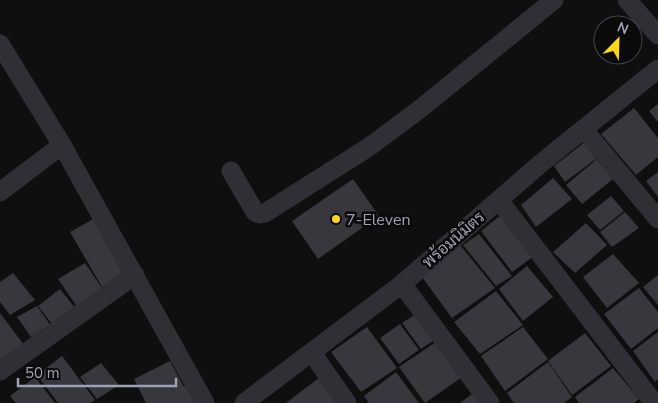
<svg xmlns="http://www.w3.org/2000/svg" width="658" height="403" font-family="'Nunito Sans',Sarabun,sans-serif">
  <rect width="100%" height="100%" fill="#0f0f10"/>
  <!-- building -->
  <path fill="#38373d" d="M658,104V122L649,111Z
    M634,108L658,138V157L636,175L601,134Z
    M585,142L597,158L565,182L554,166Z
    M597,159L613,179L582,204L566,185Z
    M658,172V197L646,181Z
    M553,178L572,199L536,227L521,205Z
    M353,179L379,216L318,259L292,221Z
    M611,196L624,211L600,230L587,215Z
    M625,212L639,228L612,247L600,232Z
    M501,215L534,256L512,272L481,231Z
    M97,217L129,274L102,287L70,232Z
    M586,223L607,245L575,273L553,252Z
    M479,234L512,276L496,286L463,245Z
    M460,245L495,288L452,318L422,277Z
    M613,254L639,283L607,308L583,277Z
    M85,263L104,291L78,308L58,279Z
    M527,266L553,297L523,321L499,289Z
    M13,273L35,300L10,315L0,302V282Z
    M658,275V305L643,287Z
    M639,288L658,312V328L631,349L604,314Z
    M60,289L75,308L52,324L38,306Z
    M496,291L523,325L480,354L454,322Z
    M37,306L51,326L31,337L17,317Z
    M419,312L439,337L421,349L402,323Z
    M0,313L24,345L0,359Z
    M400,324L419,350L399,364L380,338Z
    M367,327L397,368L361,392L331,352Z
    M523,327L548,359L505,391L481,356Z
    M658,332V379L655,382L633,351Z
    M585,333L611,366L572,395L548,361Z
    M436,342L462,377L425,403L399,367Z
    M62,356L95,400L90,403H58L37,375Z
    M170,361L184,387L187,385L196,403H146L134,379Z
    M548,362L572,397L564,403H514L507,393Z
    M101,363L119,385L97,399L80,377Z
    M613,368L639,399L634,403H579L575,397Z
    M396,372L419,403H369L364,396Z
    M35,377L55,403H16L10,396Z
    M320,377L337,403H286Z
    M476,391L486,403H460Z"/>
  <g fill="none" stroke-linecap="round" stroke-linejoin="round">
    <!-- street -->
    <path stroke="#2f2f36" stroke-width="19" d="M627,0L658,35
      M0,44L62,145L205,403
      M584,130L658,219
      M231,171L255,212L260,214L265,213L369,147L420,109L554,0
      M0,192L62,145
      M499,200L654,403
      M402,284L490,403
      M312,353L347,403
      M0,371L135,275
      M244,403L402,284L540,164L658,69"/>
  </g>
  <!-- markers -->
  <circle fill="#ffd518" stroke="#0a0a0b" stroke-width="2" cx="336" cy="219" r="5"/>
  <g text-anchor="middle" stroke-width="5" stroke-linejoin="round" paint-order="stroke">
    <!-- poi labels -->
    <g font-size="16" fill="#9ea1b3" stroke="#0a0a0b" text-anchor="start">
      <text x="346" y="225">7-Eleven</text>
    </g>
    <!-- street labels -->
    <g font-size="16" fill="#9ea1b3" stroke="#0a0a0b">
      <text transform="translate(453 239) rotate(-41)" y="6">พร้อมนิมิตร</text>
    </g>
  </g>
  <!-- north arrow -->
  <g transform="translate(618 40) rotate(23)"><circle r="24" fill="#0a0a0b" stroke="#45464e"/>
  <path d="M0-4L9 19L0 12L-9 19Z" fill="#ffd518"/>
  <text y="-8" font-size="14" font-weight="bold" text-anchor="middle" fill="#9ea1b3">N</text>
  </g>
  <!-- scale -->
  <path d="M18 378v8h158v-8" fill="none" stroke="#9ea1b3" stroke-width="2.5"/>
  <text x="25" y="378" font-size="15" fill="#9ea1b3" stroke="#0a0a0b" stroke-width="4" paint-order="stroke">50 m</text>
</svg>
